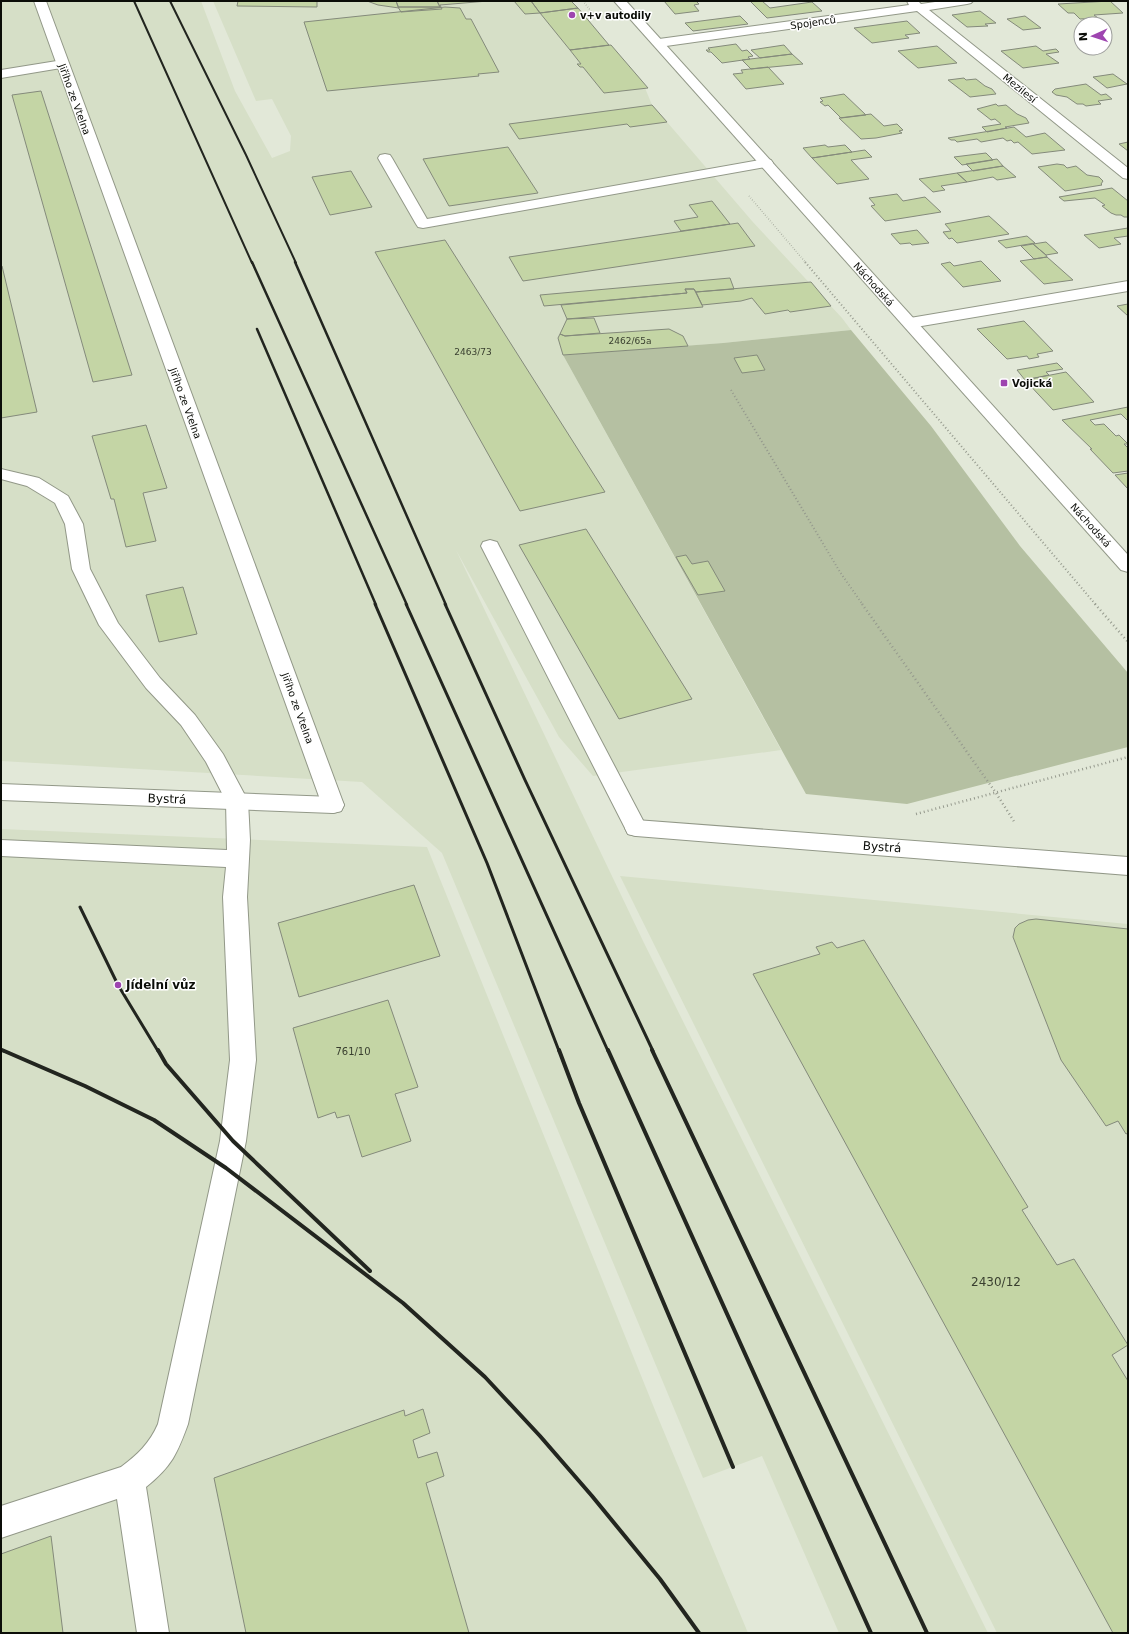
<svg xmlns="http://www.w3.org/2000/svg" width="1129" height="1634" font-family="'DejaVu Sans',sans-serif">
  <rect width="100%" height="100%" fill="#e2e8d8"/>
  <!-- built -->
  <path fill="#d6dfc7" d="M1,1H201L235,91L272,158L290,151L291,136L272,99L256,101L213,1H531L604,93L645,88L652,105L667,122L752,221L842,318L851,330L723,343L563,355L781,750L593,776L559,737L456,550L644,943L988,1633H839L762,1456L703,1478L442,853L362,782L1,761Z
    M1,829L427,847L659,1420L748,1633H1Z
    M620,876L1128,924V1633H997Z"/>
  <!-- green -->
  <path fill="#b5c0a2" d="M851,330L931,426L1020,546L1128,673V747L907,804L806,794L563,355L723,343Z"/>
  <!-- building -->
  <path fill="#c4d5a5" stroke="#848a7b" d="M238,1H317V7L237,6Z
    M367,1H396L399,8L378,5Z
    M396,1H437L440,7H398Z
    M437,1H488L440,5L442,9L401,12L398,7H440Z
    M514,1H531L540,13L525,14Z
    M531,1H571L578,8L540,13Z
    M664,1H696L699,4L694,5L699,11L675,14Z
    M750,1H762L770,8L812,2L822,11L767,18Z
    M1110,1L1123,13L1094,15L1098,18L1080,19L1074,13H1068L1058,4Z
    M445,7L460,8L466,19H471L499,72L478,74L479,76L327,91L304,22Z
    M578,8L609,45L570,50L540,13Z
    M980,11L996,23L985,24L988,26L967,27L952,15Z
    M740,16L748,24L693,31L685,23Z
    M1025,16L1041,28L1023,30L1007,19Z
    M907,21L920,33L905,35L909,38L872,43L854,28Z
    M736,44L742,51L747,50L753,56L748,57L750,59L722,63L711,52H708L706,50H710L708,48Z
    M611,45L648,88L604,93L583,67H580L577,64H581L570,50Z
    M784,45L792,54L760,58L751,50Z
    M937,46L957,63L918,68L898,51Z
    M1036,46L1043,51L1056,49L1059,52L1046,54L1059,63L1023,68L1001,51Z
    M792,54L803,64L751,69L742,60Z
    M768,67L784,84L746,89L733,74L743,73L741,70Z
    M1113,74L1127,84L1107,88L1093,77Z
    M964,78L966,80L976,79L985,86L992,89L996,94L970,97L948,80Z
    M1086,84L1101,95L1106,94L1112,99L1098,101L1101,104L1086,106L1083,104H1077L1067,97L1056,95L1052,92L1055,89Z
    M41,91L132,375L93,382L12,95Z
    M844,94L866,115L841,118L828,105L825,106L820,102L823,101L820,98Z
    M996,104L998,106L1006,105L1017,114L1026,118L1029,123L1005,127L1007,128L987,132L982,127L1001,124L995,119L991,120L977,109Z
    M652,105L667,122L630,127L627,124L519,139L509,124Z
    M871,114L884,126L897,124L903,130L899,131L902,133L876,138L861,139L839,118Z
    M1014,127L1026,137L1045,133L1065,150L1032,154L1018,142L1014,143L1011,140L1007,141L1003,138L981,142L977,139L957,142L955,140H951L948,138Z
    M1128,142V151L1119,144Z
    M825,145L828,147L845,145L852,152L812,158L803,148Z
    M508,147L538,193L449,206L423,159Z
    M865,150L872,157L851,160L869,179L837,184L812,158Z
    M986,153L993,160L962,165L954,157Z
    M997,159L1003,166L973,171L966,164Z
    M1057,164L1064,165L1067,168L1076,166L1087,175L1099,177L1103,181L1101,184L1102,185L1065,191L1038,167Z
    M1003,166L1016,177L997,180L993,177L967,182L957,173Z
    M351,171L372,207L330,215L312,177Z
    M957,173L967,182L941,186L945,190L933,192L919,179Z
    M1112,188L1128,201V217H1124L1121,215H1116L1111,213L1102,206L1105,205L1095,198L1064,201L1059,197Z
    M897,194L903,201L925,197L941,212L885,221L871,206L875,205L869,198Z
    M712,201L730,224L681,231L674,221L698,217L689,205Z
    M989,216L1009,234L957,243L952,238L949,239L943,232L951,231L945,224Z
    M738,223L755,246L523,281L509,257Z
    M1128,228V236L1114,238L1121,244L1099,248L1084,235Z
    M917,230L929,243L912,245L910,243L900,244L891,234Z
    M1027,236L1035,243L1006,248L998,241Z
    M445,240L605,492L520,511L375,252Z
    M1046,242L1058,253L1046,255L1033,244Z
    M1033,244L1046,255L1047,257L1034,259L1021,246Z
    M1047,257L1073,280L1044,284L1020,261Z
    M981,261L1001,281L963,287L941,264L950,262L954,266Z
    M1,266H2L37,412L1,418Z
    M730,278L734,289L696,292L694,289H685L687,293L544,306L540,295Z
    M811,282L831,306L790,312L788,310L765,314L752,298L741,301L702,305L696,292Z
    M685,289H694L703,307L567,319L561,305L687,293Z
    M1128,304V316L1117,306Z
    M594,318L600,333L565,336L560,334L567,319Z
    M1024,321L1053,351L1037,354L1039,357L1029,359L1027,356L1007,359L977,329Z
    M669,329L683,336L688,346L563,355L558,338L560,334L565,336Z
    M757,355L765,370L742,373L734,358Z
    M1057,363L1063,369L1046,372L1049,375L1025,380L1017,370Z
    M1066,372L1094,402L1053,410L1025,380Z
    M1128,407V421L1121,414L1090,420L1095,425L1104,424L1116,436L1119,435L1128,444H1124L1128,448V471L1113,473L1090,449H1092L1062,420Z
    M146,425L167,488L143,493L156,541L126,547L114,499H111L92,436Z
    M1128,473V489L1115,475Z
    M586,529L692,699L619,719L519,545Z
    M686,555L692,564L708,561L725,591L698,595L676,557Z
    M183,587L197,634L159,642L146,595Z
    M414,885L440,956L299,997L278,923Z
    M1036,919L1128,929V1133L1126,1134L1118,1121L1106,1126L1061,1060L1013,937L1015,928L1019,924L1028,920Z
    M864,940L1028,1207L1022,1210L1057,1265L1074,1259L1128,1345L1112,1355L1128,1381V1633H1113L753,974L820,954L816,947L832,942L837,948Z
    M388,1000L418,1087L395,1094L411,1141L362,1157L349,1115L337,1118L335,1112L318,1118L293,1028Z
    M423,1409L430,1433L413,1440L418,1458L437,1452L444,1476L426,1483L469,1633H246L214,1478L404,1410L405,1416Z
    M51,1536L63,1633H1V1554Z"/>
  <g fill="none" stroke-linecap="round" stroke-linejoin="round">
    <defs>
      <path id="service" d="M63,60L67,61L69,64L67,67L1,78V70Z
        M385,154L390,155L392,158L427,219L766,159L771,160L773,163L771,166L766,167L423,228L418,227L416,224L378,158L380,155Z
        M1,469L39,478L68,496L83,524L90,569L118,623L160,678L195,715L223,754L248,801L250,840L247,897L256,1060L246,1141L188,1424C177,1454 172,1466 146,1487L169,1633H137L117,1499L1,1538V1506L121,1467C137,1455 150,1443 158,1424L220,1141L230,1060L223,897L226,867L1,856V840L227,850L226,801L206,762L181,725L146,688L99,625L72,569L65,524L55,503L27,486L1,479Z
        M490,540L497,542L499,546L647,828L644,834L636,836L628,834L625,828L481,546L483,542Z"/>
      <path id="minor" d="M34,1H46L344,805L341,811L333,813L325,811L322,805Z
        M907,1H918L921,4L942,1H973L971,3L967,4L929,10L1128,168V179L1123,178L917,11L659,47L655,46L653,43L655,40L659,39L909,5Z
        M1128,281V291L910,328L905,326L902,323L905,320L910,318Z"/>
      <path id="tertiary" d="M1,784L333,797L341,799L344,805L341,811L333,813L1,800Z
        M636,820L1128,857V875L636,836L628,834L625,828L628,822Z"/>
      <path id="secondary" d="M614,1H626L1128,555V572L1121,570Z"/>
    </defs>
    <!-- service casing -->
    <use href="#service" stroke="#929888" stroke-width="2"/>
    <!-- minor casing -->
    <use href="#minor" stroke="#929888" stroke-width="2"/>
    <!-- tertiary casing -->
    <use href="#tertiary" stroke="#929888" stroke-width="2"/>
    <!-- secondary casing -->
    <use href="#secondary" stroke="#929888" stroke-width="2"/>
    <!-- path-far2 -->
    <path stroke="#95998d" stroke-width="1.5" stroke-dasharray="0.5 2" stroke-linecap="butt" d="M583,1L591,11
      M749,196L806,263"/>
    <!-- path-far1 -->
    <path stroke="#95998d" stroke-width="2" stroke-dasharray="1 2.5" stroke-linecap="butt" d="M805,262L1096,605
      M731,390L840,572L863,605"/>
    <!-- path -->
    <path stroke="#95998d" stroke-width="2.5" stroke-dasharray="1 3" stroke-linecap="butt" d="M862,604L996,793L1015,823
      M1095,604L1128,642
      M916,814L1128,757"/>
    <!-- service -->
    <use href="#service" fill="#fff" fill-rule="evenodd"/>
    <!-- minor -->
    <use href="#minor" fill="#fff" fill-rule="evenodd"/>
    <!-- tertiary -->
    <use href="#tertiary" fill="#fff" fill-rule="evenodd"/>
    <!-- secondary -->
    <use href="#secondary" fill="#fff" fill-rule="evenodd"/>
    <!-- rail-far3 -->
    <path stroke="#22251f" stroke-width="2" d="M134,1L252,263
      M170,1L246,155L296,263"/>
    <!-- rail-far2 -->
    <path stroke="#22251f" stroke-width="2.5" d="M252,262L407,605
      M295,262L446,605
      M257,329L376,605"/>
    <!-- rail-far1 -->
    <path stroke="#22251f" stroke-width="3" d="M375,604L487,863L559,1051
      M406,604L608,1051
      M445,604L525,780L653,1051
      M80,907L118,985L158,1051
      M1,1050L4,1051"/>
    <!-- rail -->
    <path stroke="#22251f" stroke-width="4" d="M2,1050L85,1086L154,1120L226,1168L403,1303L485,1377L540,1436L592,1496L660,1579L699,1633
      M158,1050L166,1064L233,1141L370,1271
      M559,1050L579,1103L733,1467
      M608,1050L871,1633
      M652,1050L927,1633"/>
  </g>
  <!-- markers -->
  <g fill="#9e45b0" stroke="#fff" stroke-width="1.5">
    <circle cx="572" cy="15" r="4"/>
    <rect x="1000" y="379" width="8" height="8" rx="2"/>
    <circle cx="118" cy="985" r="4"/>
  </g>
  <g text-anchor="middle" stroke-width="3" stroke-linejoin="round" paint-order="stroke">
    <!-- far-number labels -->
    <g font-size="9" fill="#393f2f">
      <text x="630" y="344">2462/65a</text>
      <text x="473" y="355">2463/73</text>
    </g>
    <!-- far-poi labels -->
    <g font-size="10" font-weight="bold" fill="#0b0d08" stroke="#fff" text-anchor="start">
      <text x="580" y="19">v+v autodily</text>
      <text x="1012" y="387">Vojická</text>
    </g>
    <!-- far-street labels -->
    <g font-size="10" fill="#0b0d08" stroke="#fff">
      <text transform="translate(813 22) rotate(-8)" y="4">Spojenců</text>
      <text transform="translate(1020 88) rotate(39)" y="4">Mezilesí</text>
      <text transform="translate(75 99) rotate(70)" y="4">Jiřího ze Vtelna</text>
      <text transform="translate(874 284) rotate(48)" y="4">Náchodská</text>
      <text transform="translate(186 403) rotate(70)" y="4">Jiřího ze Vtelna</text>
      <text transform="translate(1091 525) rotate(48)" y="4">Náchodská</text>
      <text transform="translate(298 708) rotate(70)" y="4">Jiřího ze Vtelna</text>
    </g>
    <!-- number labels -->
    <g font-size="10" fill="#393f2f">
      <text x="353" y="1055">761/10</text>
    </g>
    <!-- street labels -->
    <g font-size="12" fill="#0b0d08" stroke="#fff">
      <text transform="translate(167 799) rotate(2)" y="4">Bystrá</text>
      <text transform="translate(882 847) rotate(4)" y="4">Bystrá</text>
    </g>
    <!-- poi labels -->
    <g font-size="12" font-weight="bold" fill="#0b0d08" stroke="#fff" text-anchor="start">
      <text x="126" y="989">Jídelní vůz</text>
    </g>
    <!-- near-number labels -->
    <g font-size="12" fill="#393f2f">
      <text x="996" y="1286">2430/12</text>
    </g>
  </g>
  <!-- border -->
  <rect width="1129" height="1634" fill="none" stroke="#0b0d08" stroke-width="4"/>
  <!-- north arrow -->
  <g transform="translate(1093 36) rotate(267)"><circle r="19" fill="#ffffff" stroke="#9d9e9c"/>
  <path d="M0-3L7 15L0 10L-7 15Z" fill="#9e45b0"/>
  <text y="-6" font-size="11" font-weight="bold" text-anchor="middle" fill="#0b0d08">N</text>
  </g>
</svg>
